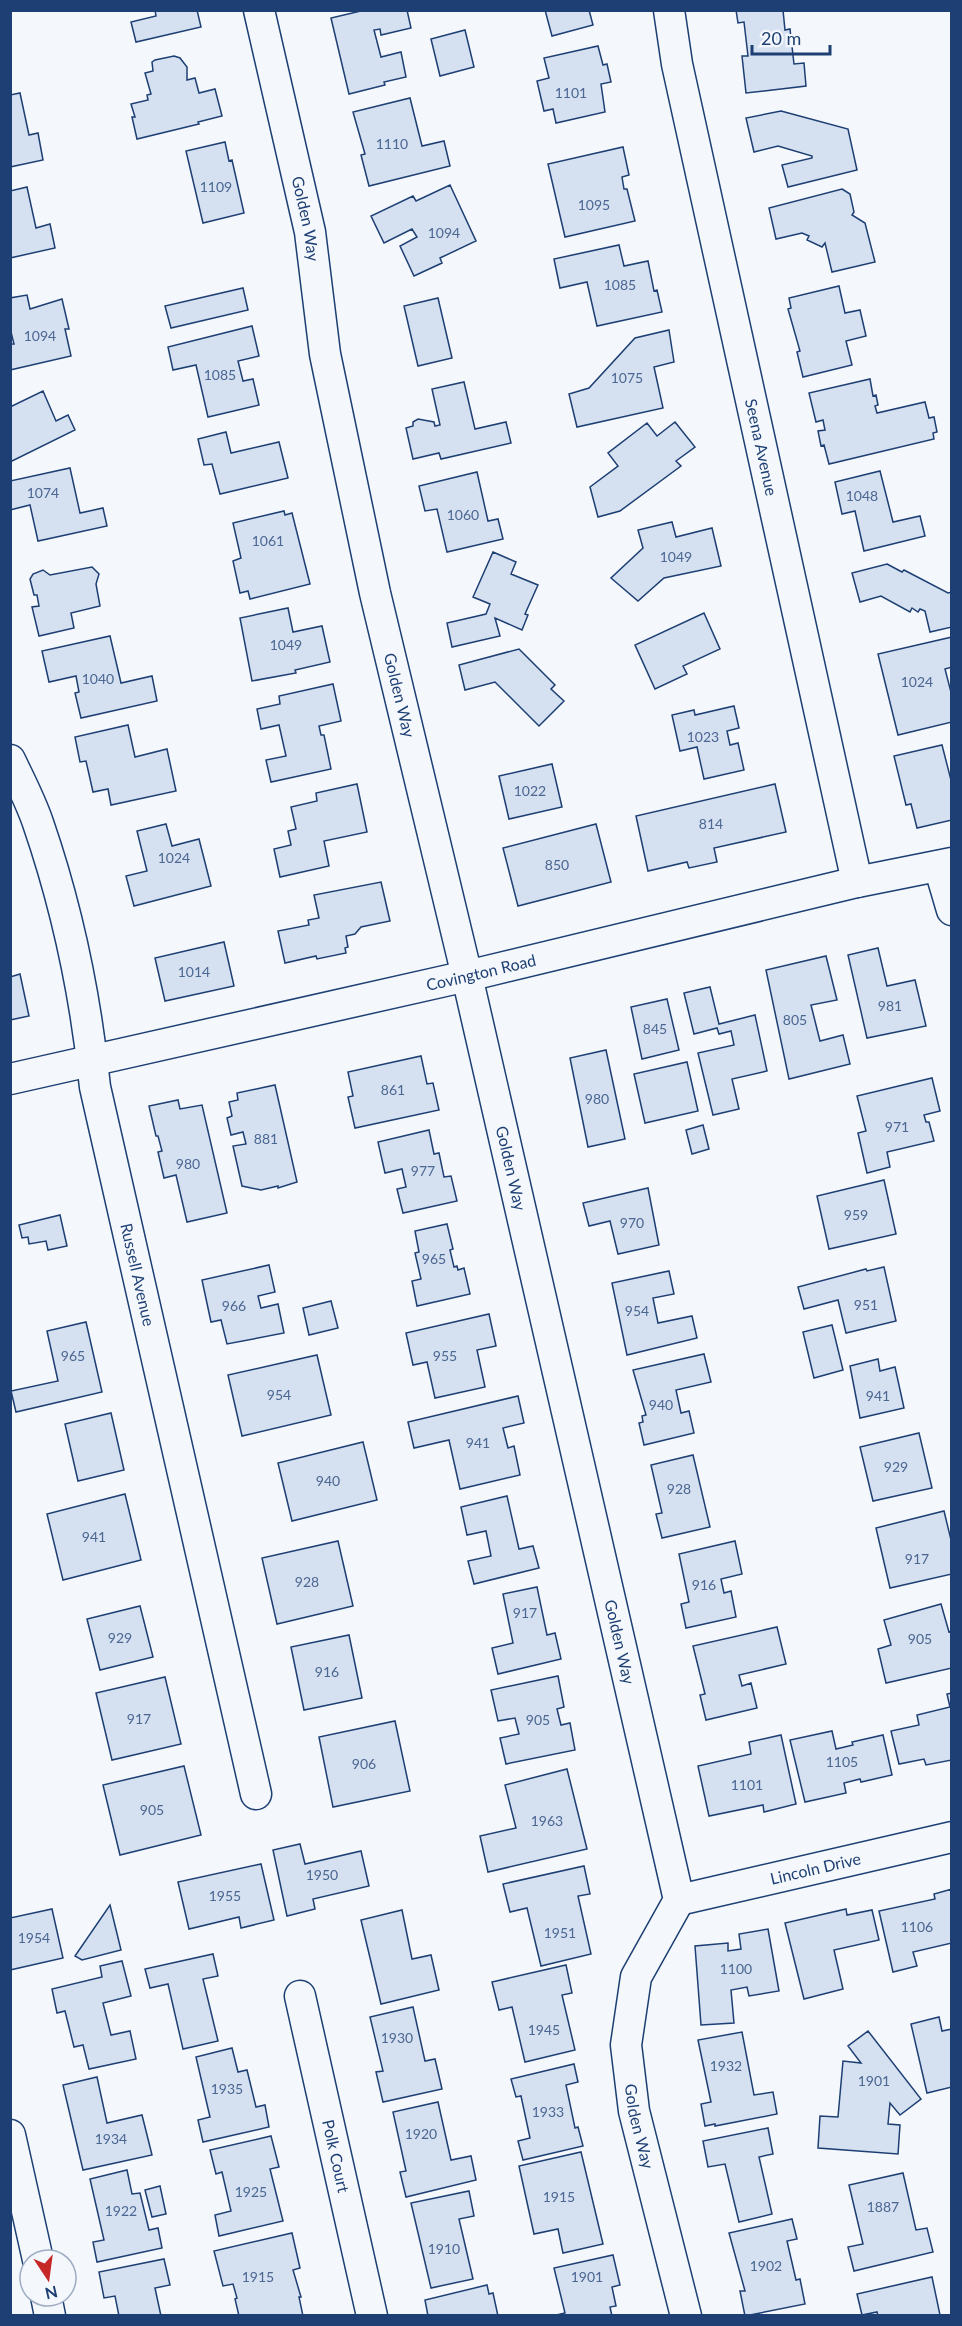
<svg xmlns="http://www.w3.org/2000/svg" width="962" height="2326" font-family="Lato,sans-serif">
  <rect width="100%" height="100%" fill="#f4f7fb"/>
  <!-- building -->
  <path fill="#d5e0f0" stroke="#1d3f73" stroke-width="1.5" d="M155,10H197L201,27L136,42L131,22L156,16Z
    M365,10H407L411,28L381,35L380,29L374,30L381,57L401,52L406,77L384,82L385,85L349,94L331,18Z
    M545,10H589L593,25L552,36Z
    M736,10H783L785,30L790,29L794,64L804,63L806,86L746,93L742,56H748L744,22L738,23Z
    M465,30L474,67L440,76L431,39Z
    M598,46L603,65L607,64L611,82L601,84L605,112L556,123L553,109L544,111L537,81L549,78L544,58Z
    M174,56L180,58L187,67V80L195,78L199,93L215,89L222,116L198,122L199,124L137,139L132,117H135L131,104L148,100L147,95L151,94L145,73L153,71L152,62L155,60Z
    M20,93L29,135L38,133L43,160L10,167V95Z
    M410,98L422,146L444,141L450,166L369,186L361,155L365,154L353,112Z
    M781,111L848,129L857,170L788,187L782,165L812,158V156L778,146L754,152L746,118Z
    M225,142L229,161L232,160L244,213L203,223L186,151Z
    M623,147L629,175L622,177L624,189H627L635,221L565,237L548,164Z
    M450,185L476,241L440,258L442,263L414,276L400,246L417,237L412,229L384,243L371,216L413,196L416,201Z
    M27,187L36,228L50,224L55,248L10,258V191Z
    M842,189L850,194L854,212L852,215L865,223L875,262L832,272L825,243L822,247L807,240L809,236L802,233L776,239L769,208Z
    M619,245L624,266L648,261L654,291L657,290L662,312L597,326L587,282L560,288L554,259Z
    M839,286L845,313L860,310L866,336L846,341L852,365L803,377L797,352L800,351L788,309L791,308L789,298Z
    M243,288L248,310L171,328L165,306Z
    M27,295L30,309L62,299L69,329H65L71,356L10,370V344H14L10,328V298Z
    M438,298L452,358L418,366L404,306Z
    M252,326L259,356L238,361L243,381L253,379L259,405L208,417L196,365L173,370L168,347Z
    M669,330L674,362L654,367L663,408L577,427L569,394L589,388L635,338Z
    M870,379L873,396L876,395L878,405L875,406L877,413L925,402L929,418L934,417L937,432L933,433L934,439L829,464L824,445L821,446L818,431L825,430L823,420L816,422L809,393Z
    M464,382L475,429L506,422L511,443L441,459L439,453L413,459L406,428L413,426V422L418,419L434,422L435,426L440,425L432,389Z
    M43,391L56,421L68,415L75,430L10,462V407Z
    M675,422L695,447L676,461L681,466L620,511L598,517L590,487L618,466L608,453L647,423L657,436Z
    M226,432L231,453L279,442L288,478L220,494L212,464L204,465L198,439Z
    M70,468L80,513L103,508L107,526L38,541L30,505L10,510V481Z
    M880,471L893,522L920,516L925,536L864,551L855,511L842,514L835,482Z
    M477,472L488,521L498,519L503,539L447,552L437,509L425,511L419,486Z
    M284,511L285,515L292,513L310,584L250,599L248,591L240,593L233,561L241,558L233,523Z
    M672,522L676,537L712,528L721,566L664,578L638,601L611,578L643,548L638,530Z
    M493,552L516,562L511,574L538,585L525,614L528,615L522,630L495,618L500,636L452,647L447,623L486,614L490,604L473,597Z
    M887,564L902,572L904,570L948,593L952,592V627L930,632L925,611L920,609L918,612L912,608L910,612L881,596L860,602L852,573Z
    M92,567L99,574L96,584L100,606L71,613L74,628L39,636L32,607L39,606L37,595H34L30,579L33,574L43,570L50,575Z
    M288,608L293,632L322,626L330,662L295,670L296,673L252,681L240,618Z
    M704,613L720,649L683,666L687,674L655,689L635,645Z
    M110,636L121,683L152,676L157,701L81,718L75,693L79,692L76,676L49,682L42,651Z
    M952,637V667L945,669L952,696V722L898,735L878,654Z
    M519,649L555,685L551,689L564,701L539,726L495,682L465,690L459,665Z
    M333,684L341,721L319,726L321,735H324L331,769L271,782L266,760L286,756L279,725L261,729L257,709L280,704L279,696Z
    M734,706L739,728L727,731L730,745L738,743L744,770L704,779L697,747L680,751L672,715L694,710L695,715Z
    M128,725L135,757L167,749L176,791L111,805L108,789L93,792L86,761L80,762L75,737Z
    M942,745L952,784V820L917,828L911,804L906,805L894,756Z
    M552,764L562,807L509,819L499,776Z
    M357,784L367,832L324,841L329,866L280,877L274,849L291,845L288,831L296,829L291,807L317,801L316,793Z
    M775,784L786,832L714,848L717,862L689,868L687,862L648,871L636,816Z
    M166,824L172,846L199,839L211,886L134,906L126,876L147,871L137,831Z
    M596,824L611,882L518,906L503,848Z
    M381,882L390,921L361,927L355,934L346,936L348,947L345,948L346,953L317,959L316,956L285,963L278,931L309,925L308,920L319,918L314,895Z
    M224,942L234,986L165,1001L155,958Z
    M878,948L887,986L915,980L926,1026L867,1038L848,955Z
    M826,956L837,1000L811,1005L820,1041L843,1035L850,1064L789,1079L766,970Z
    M20,974L29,1016L10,1020V977Z
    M710,987L719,1024L755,1015L767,1071L732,1079L739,1109L713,1115L698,1053L734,1045L731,1031L719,1034L717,1028L694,1034L684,993Z
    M667,999L679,1050L642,1059L631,1007Z
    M606,1050L625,1139L588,1147L570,1058Z
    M421,1056L427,1084L433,1083L439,1110L355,1128L348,1097L353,1096L348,1072Z
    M687,1062L698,1111L645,1123L634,1074Z
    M932,1078L940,1111L924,1115L926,1122H929L934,1141L887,1152L890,1167L867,1173L858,1133L866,1131L857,1096Z
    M275,1085L297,1182L278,1188V1186L261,1190L242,1186L233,1146L246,1144L243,1132L231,1135L227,1118L232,1116L229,1102L238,1100L237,1093Z
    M178,1100L180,1109L202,1105L227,1213L187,1222L176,1175L164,1178L158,1152L162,1151L158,1136H156L149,1106Z
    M703,1125L709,1149L692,1154L686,1130Z
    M429,1130L434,1154L439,1153L444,1177L451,1176L457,1201L403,1213L397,1189L406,1187L402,1169L385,1173L378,1142Z
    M884,1180L896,1234L829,1249L817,1196Z
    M648,1188L659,1245L618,1254L610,1221L589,1226L583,1203Z
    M60,1215L67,1246L48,1250L46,1241L29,1244L28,1237L22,1238L19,1225Z
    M447,1224L453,1249L450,1250L454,1267L457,1266L458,1270L464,1268L470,1294L417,1306L412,1281L421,1279L415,1253L419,1252L415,1231Z
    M269,1265L275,1292L258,1296L261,1308L278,1304L284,1333L227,1344L221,1320L211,1322L202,1280Z
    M884,1267L896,1321L846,1333L838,1300L804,1309L798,1287L866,1269L867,1271Z
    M669,1271L674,1294L653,1298L658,1323L692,1316L697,1338L627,1355L612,1283Z
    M331,1301L338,1328L309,1335L303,1308Z
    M489,1314L496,1346L477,1350L485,1387L435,1398L427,1362L413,1365L406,1333Z
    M86,1322L102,1392L16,1412L11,1391L58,1381L47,1331Z
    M832,1325L843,1370L814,1378L803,1332Z
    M704,1354L711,1382L676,1390L681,1413L689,1411L694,1433L644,1445L639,1423L643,1422L642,1416L646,1415L633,1370Z
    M317,1355L331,1415L242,1436L228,1375Z
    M878,1359L880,1371L895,1367L904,1408L860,1418L850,1366Z
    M518,1396L524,1423L503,1428L508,1448L514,1446L520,1475L460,1489L449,1440L414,1448L408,1422Z
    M111,1413L124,1470L78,1481L65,1424Z
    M919,1433L932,1488L873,1501L860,1447Z
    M363,1442L377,1500L292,1521L278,1463Z
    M693,1455L710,1527L662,1538L656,1514L662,1513L651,1465Z
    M125,1494L141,1560L63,1580L47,1514Z
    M507,1496L519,1549L533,1546L539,1568L474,1584L468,1561L491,1556L486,1531L467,1535L461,1507Z
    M944,1511L952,1544V1574L890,1588L876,1528Z
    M338,1541L353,1606L277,1624L262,1558Z
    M735,1541L742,1574L721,1579L724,1593L731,1591L736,1617L686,1628L681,1604L689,1602L679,1554Z
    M537,1587L547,1635L555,1633L561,1659L498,1674L492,1648L513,1643L503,1594Z
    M941,1604L949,1632L952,1631V1668L886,1683L878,1649L891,1645L884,1620Z
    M140,1606L153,1657L100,1670L87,1619Z
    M777,1627L786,1664L739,1675L742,1686L751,1683L757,1708L706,1720L700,1695L705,1694L693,1646Z
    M349,1635L362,1698L304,1710L291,1647Z
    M558,1676L564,1707L557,1709L561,1725L570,1723L575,1750L506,1764L500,1738L519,1734L515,1718L498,1721L491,1690Z
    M165,1677L181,1744L112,1760L96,1693Z
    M952,1693V1760L926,1765L924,1759L899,1764L891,1731L919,1725L917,1715L950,1707L947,1694Z
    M395,1721L410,1791L333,1807L319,1737Z
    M832,1731L836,1749L853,1745L852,1742L883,1735L892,1775L861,1782L860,1779L844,1783L846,1793L805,1802L790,1740Z
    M781,1735L796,1804L764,1812L763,1805L709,1816L698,1766L751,1754L749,1742Z
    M184,1766L201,1835L120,1855L103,1785Z
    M567,1769L587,1849L488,1872L480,1836L516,1828L505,1785Z
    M300,1844L305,1864L361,1851L369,1886L313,1899L315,1909L287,1916L273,1850Z
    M261,1864L274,1920L241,1928L239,1917L189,1929L178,1882Z
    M584,1866L590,1894L578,1896L591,1954L541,1966L527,1908L510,1912L503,1884Z
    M952,1889V1943L913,1952L917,1966L893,1972L879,1911L935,1899L934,1894Z
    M110,1905L121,1950L82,1960L75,1956Z
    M52,1909L63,1958L10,1970V1918Z
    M846,1909L847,1915L872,1910L879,1940L834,1950L843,1989L804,1999L785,1923Z
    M402,1910L412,1959L431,1955L439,1990L381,2004L361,1920Z
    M768,1929L779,1991L749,1996L747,1987L731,1990L734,2023L701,2025L695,1946L728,1943V1951L741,1949L739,1934Z
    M213,1954L218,1976L203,1979L218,2041L183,2049L168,1984L150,1988L145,1969Z
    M122,1961L131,1996L103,2003L111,2035L130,2031L136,2059L89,2069L83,2045L74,2047L65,2011L57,2013L52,1989L102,1977L100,1966Z
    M566,1965L572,1993L562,1995L575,2050L525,2062L512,2007L499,2010L492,1982Z
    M413,2007L425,2061L435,2059L442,2089L383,2102L376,2072L383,2071L370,2017Z
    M939,2017L942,2031L952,2029V2087L927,2093L911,2024Z
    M868,2031L921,2099L900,2115L890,2103L888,2124L900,2125L898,2154L818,2148L820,2116L838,2117L843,2061L861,2063L848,2046Z
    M742,2032L754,2095L773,2092L777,2114L715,2126V2124L705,2126L701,2104L711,2102L698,2040Z
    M232,2048L238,2072L247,2070L256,2107L265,2105L269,2127L203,2142L198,2120L210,2117L196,2057Z
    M574,2064L578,2082L566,2085L575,2128L578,2127L583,2146L523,2160L518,2141L530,2138L521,2096L516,2097L511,2079Z
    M97,2077L107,2123L142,2115L152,2155L83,2170L63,2085Z
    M438,2102L451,2160L471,2156L476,2180L406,2197L400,2172L406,2171L393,2112Z
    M768,2128L773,2154L759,2157L772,2214L739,2222L725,2164L708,2167L703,2141Z
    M271,2136L279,2167L270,2169L283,2221L219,2236L215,2215L231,2211L222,2172L216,2174L210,2150Z
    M581,2152L603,2244L563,2253L558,2229L534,2234L519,2166Z
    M127,2170L132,2194L140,2193L149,2230L158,2228L162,2248L97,2262L93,2242L104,2240L90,2179Z
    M903,2173L916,2230L927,2228L933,2252L854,2271L848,2247L863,2244L849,2185Z
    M160,2186L166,2214L152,2217L145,2190Z
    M469,2191L474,2216L459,2219L473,2279L431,2288L411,2203Z
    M792,2219L797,2239L787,2241L796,2280L800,2279L805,2304L745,2316L740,2291H745L729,2233Z
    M292,2233L300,2268L293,2270L301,2297H299L303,2316H239L235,2299L237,2298L233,2284L223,2286L214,2251Z
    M613,2255L620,2285L612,2287L616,2306L610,2307L612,2316H552L565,2313L554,2268Z
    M164,2259L170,2285L155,2288L161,2316H119L115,2296L104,2298L99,2272Z
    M932,2277L940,2315L878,2316L877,2312L862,2315L857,2294Z
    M487,2285L489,2294L493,2293L498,2316H428L425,2300Z"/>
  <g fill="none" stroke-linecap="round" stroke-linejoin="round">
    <defs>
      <g id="minor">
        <path id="s1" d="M259,10L310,232L325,354L375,593L467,976L679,1900L636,1977L626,2045L634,2111L686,2316"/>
        <path id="s2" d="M669,10L677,64L857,882"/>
        <path id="s3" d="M10,760C20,781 31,802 38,823C67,907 86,999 95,1087L256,1794"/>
        <path d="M939,866L952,910"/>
        <path id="s4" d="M10,1079L467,976L857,882L952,863"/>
        <path id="s5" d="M679,1900L952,1837"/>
        <path id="s6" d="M300,1996L372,2316"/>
        <path d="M10,2135L38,2260"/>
        <path d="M46,2296L50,2316"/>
      </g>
    </defs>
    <!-- minor casing -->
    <use href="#minor" stroke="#1d3f73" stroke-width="33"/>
    <!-- minor -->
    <use href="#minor" stroke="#f4f7fb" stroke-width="30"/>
  </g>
  <g text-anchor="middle" stroke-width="4.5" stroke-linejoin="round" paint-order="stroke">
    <!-- number labels -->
    <g font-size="14" fill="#4b6792">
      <text x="571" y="98">1101</text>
      <text x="392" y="149">1110</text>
      <text x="216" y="192">1109</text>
      <text x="594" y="210">1095</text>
      <text x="444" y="238">1094</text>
      <text x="620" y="290">1085</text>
      <text x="40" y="341">1094</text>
      <text x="220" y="380">1085</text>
      <text x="627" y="383">1075</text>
      <text x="43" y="498">1074</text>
      <text x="862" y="501">1048</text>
      <text x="463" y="520">1060</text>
      <text x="268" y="546">1061</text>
      <text x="676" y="562">1049</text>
      <text x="286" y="650">1049</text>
      <text x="98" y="684">1040</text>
      <text x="917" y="687">1024</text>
      <text x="703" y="742">1023</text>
      <text x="530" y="796">1022</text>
      <text x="711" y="829">814</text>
      <text x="174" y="863">1024</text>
      <text x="557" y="870">850</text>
      <text x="194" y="977">1014</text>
      <text x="890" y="1011">981</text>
      <text x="795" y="1025">805</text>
      <text x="655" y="1034">845</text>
      <text x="393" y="1095">861</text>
      <text x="597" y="1104">980</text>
      <text x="897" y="1132">971</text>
      <text x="266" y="1144">881</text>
      <text x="188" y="1169">980</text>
      <text x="423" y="1176">977</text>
      <text x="856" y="1220">959</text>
      <text x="632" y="1228">970</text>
      <text x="434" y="1264">965</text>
      <text x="866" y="1310">951</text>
      <text x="234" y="1311">966</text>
      <text x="637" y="1316">954</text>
      <text x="73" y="1361">965</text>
      <text x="445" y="1361">955</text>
      <text x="279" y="1400">954</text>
      <text x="878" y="1401">941</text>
      <text x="661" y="1410">940</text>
      <text x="478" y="1448">941</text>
      <text x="896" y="1472">929</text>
      <text x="328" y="1486">940</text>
      <text x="679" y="1494">928</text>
      <text x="94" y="1542">941</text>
      <text x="917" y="1564">917</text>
      <text x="307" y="1587">928</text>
      <text x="704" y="1590">916</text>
      <text x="525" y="1618">917</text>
      <text x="120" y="1643">929</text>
      <text x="920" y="1644">905</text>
      <text x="327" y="1677">916</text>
      <text x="139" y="1724">917</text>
      <text x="538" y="1725">905</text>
      <text x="842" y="1767">1105</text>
      <text x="364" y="1769">906</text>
      <text x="747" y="1790">1101</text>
      <text x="152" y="1815">905</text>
      <text x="547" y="1826">1963</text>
      <text x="322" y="1880">1950</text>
      <text x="225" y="1901">1955</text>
      <text x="917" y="1932">1106</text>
      <text x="560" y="1938">1951</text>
      <text x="34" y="1943">1954</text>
      <text x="736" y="1974">1100</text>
      <text x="544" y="2035">1945</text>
      <text x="397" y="2043">1930</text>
      <text x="726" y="2071">1932</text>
      <text x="874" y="2086">1901</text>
      <text x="227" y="2094">1935</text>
      <text x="548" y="2117">1933</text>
      <text x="421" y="2139">1920</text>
      <text x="111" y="2144">1934</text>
      <text x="251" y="2197">1925</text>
      <text x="559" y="2202">1915</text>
      <text x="883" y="2212">1887</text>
      <text x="121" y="2216">1922</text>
      <text x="444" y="2254">1910</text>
      <text x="766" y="2271">1902</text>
      <text x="258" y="2282">1915</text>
      <text x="587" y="2282">1901</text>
    </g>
    <!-- street labels -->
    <g font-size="16" fill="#1d3f73" stroke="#f4f7fb">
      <text dy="6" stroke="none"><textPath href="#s1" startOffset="214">Golden Way</textPath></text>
      <text dy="6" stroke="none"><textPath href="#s2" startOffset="447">Seena Avenue</textPath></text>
      <text dy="6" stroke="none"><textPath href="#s1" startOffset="700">Golden Way</textPath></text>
      <text dy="6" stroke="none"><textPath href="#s4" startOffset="483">Covington Road</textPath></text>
      <text dy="6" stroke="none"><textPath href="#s1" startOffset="1186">Golden Way</textPath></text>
      <text dy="6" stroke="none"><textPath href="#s3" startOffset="532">Russell Avenue</textPath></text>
      <text dy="6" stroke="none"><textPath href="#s1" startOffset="1672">Golden Way</textPath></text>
      <text dy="6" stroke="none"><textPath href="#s5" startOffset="140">Lincoln Drive</textPath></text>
      <text dy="6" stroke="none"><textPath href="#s1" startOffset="2176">Golden Way</textPath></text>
      <text dy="6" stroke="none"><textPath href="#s6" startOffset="164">Polk Court</textPath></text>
    </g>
  </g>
  <!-- border -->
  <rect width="962" height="2326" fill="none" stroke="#1d3f73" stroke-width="24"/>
  <!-- north arrow -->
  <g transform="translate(48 2278) rotate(167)"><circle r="28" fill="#f4f7fb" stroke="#9eadc5" stroke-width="1.5"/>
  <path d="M0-4.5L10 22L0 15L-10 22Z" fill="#c62828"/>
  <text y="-9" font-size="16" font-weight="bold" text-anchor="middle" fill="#1d3f73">N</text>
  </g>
  <!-- scale -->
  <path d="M752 45v9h78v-9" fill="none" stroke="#1d3f73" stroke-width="3"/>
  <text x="761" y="45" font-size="18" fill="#1d3f73" stroke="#f4f7fb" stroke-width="4.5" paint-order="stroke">20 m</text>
</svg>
